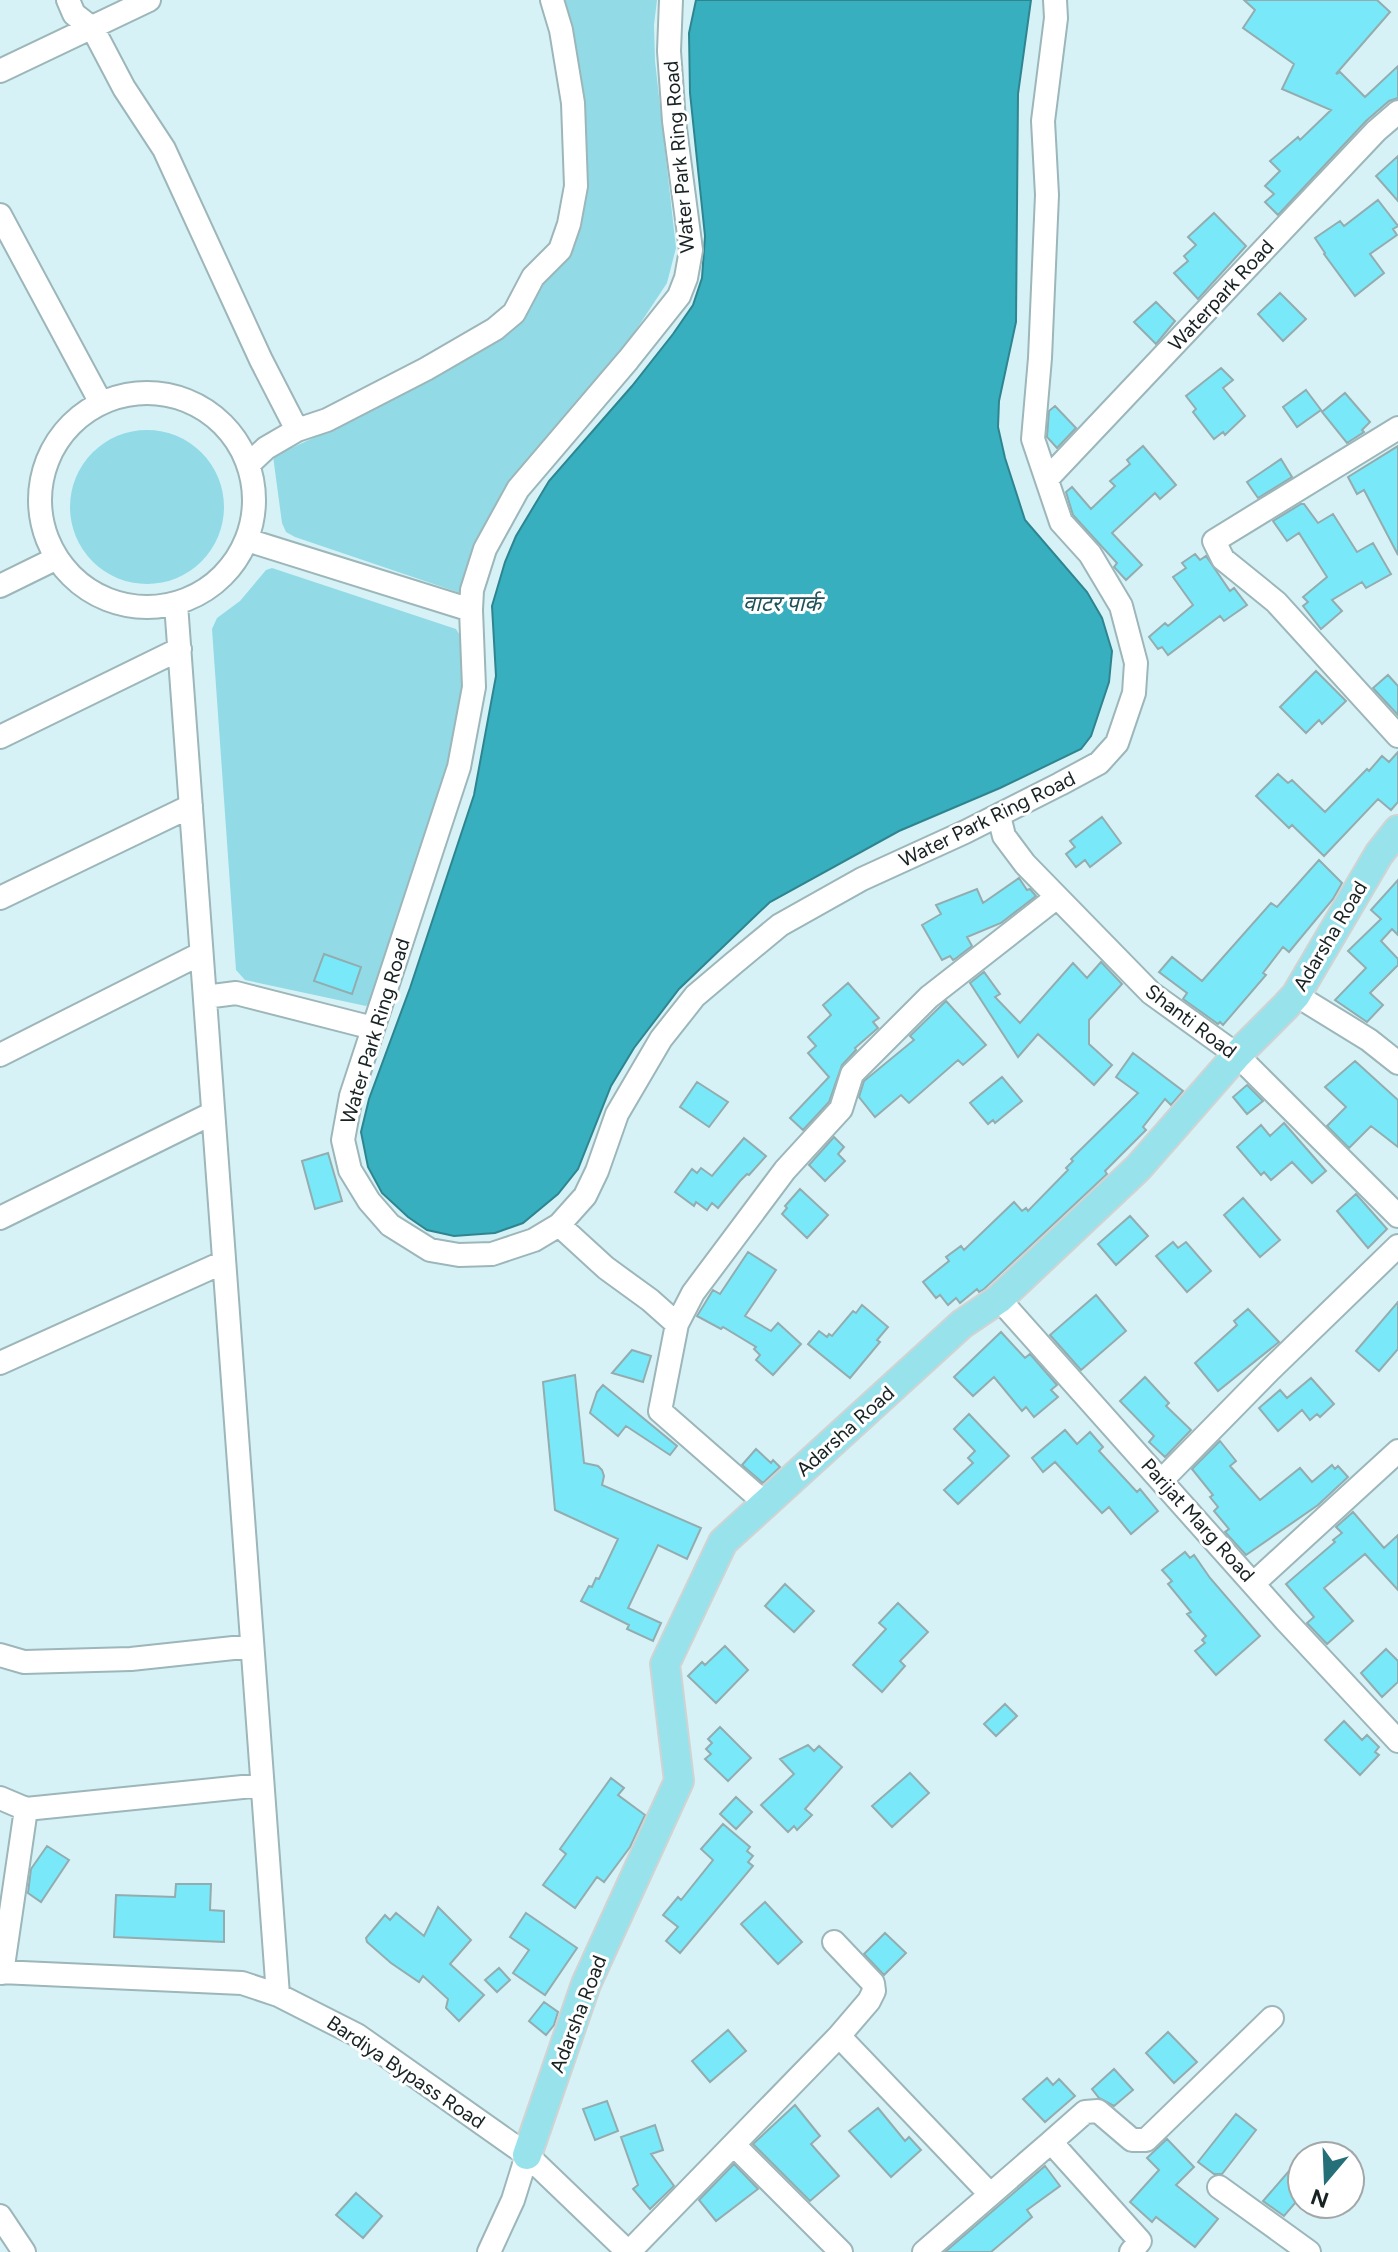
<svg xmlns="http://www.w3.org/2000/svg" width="1398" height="2252" font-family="Figtree,'Noto Sans Devanagari',sans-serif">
  <rect width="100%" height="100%" fill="#d7f2f6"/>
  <!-- green -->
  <path fill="#92dae5" d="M563,0H657L654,25L655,61L676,248L667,283L632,336L508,483L479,542L463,594L295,537L286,532L282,523L273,456C340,427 405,394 468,357C486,347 510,337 523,320C532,309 535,294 543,282C552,272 566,264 571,251C600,180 585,71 563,0Z
    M70 507a77 77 0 1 1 154 0a77 77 0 1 1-154 0Z
    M272,568L456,629L464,642L463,691L441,791L376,998L366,1006L245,980L236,970L212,629L217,618L240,601L266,570Z"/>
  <!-- water -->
  <path fill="#37afbe" stroke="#2e8590" stroke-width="2" d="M696,0H1031L1018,94L1016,322L999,401L998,427L1005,458L1025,520L1087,592L1102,618L1112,651L1109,682L1091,736L1081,749L1000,788L899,831L770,902L679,989L634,1048L611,1086L578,1169L558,1194L523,1223L495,1233L454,1236L427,1230L408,1217L382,1193L368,1167L361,1132L369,1099L410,988L474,795L496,676L492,606L505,562L516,536L549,481L632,386L673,334L693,305L702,278L705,236L690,93L689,33Z"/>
  <!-- building -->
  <path fill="#79e9f9" stroke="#92acaf" stroke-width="2" d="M1244,0H1377L1390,12L1336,74L1340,72L1365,97L1398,66V98L1389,101L1366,121L1278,215L1265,202L1274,194L1265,186L1280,171L1270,161L1298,137L1300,140L1331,110L1282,89L1294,64L1243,28L1255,10Z
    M1398,156V201L1376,176Z
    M1378,200L1398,226L1393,229L1397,235L1370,254L1384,273L1355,296L1324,254L1325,253L1315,238L1340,221L1344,226Z
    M1214,213L1246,246L1198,299L1174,273L1188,261L1184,256L1196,245L1188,237Z
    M1280,293L1306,319L1283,341L1258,314Z
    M1156,302L1175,321L1156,344L1134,322Z
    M1221,368L1233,380L1223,388L1245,416L1225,435L1223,432L1214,439L1193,412L1196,409L1186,396Z
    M1306,390L1321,410L1297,427L1283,407Z
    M1345,393L1370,422L1362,430L1364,432L1347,443L1322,412Z
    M1055,406L1076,428L1057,448L1047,437L1049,411Z
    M1143,446L1176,485L1160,499L1155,493L1112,533L1142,565L1126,580L1114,567L1117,563L1073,515L1066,492L1072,487L1091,509L1115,486L1110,481L1130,464L1127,460Z
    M1398,446V555L1364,490L1357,494L1348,477Z
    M1281,459L1292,477L1258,498L1247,482Z
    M1301,504H1304L1318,523L1333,514L1357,552L1373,543L1391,574L1366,588L1362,582L1332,600L1342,611L1321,629L1303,606L1308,602L1303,597L1327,577L1299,533L1287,541L1273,521Z
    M1195,554L1200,560L1206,556L1230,591L1234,588L1247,605L1224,621L1220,616L1168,655L1162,647L1158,649L1149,637L1165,623L1168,626L1193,605L1173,577L1186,568L1182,563Z
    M1316,671L1346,701L1322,724L1319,720L1306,733L1280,707Z
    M1388,675L1398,686V715L1373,688Z
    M1398,752V802L1391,810L1378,799L1324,856L1292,825L1289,828L1256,796L1278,774L1288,783L1292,780L1325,812L1367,769L1369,771L1382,756L1389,762Z
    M1102,817L1121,843L1090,867L1085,860L1076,867L1066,854L1075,847L1070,841Z
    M1319,860L1342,883L1333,899L1289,952L1283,947L1263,973L1266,975L1223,1025L1220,1022L1218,1024L1183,999L1187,993L1159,972L1172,957L1202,981L1271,903L1277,907Z
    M1019,878L1027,890L1030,889L1036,896L1001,923L967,937L972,946L955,959L953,960L950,956L942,960L922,925L941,914L936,905L977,889L983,903Z
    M1398,880V935L1392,929L1381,941L1398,959V965L1370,993L1383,1005L1367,1022L1335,1000L1366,968L1348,951L1381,919L1371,910Z
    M324,954L361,967L352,994L314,981Z
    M1101,962L1122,984L1089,1020V1044L1112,1065L1094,1085L1038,1034L1018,1057L970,983L984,972L1000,994L995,997L1020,1023L1073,963L1087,978Z
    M848,983L879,1018L873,1022L878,1028L855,1048L856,1050L842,1065L829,1102L803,1130L790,1118L829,1077L808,1053L816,1046L808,1037L831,1015L823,1005Z
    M946,1001L986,1045L963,1065L958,1060L909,1103L901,1095L875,1117L859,1097L864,1081L914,1040L910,1036Z
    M1133,1053L1183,1091L1171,1105L1165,1099L1143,1127L1146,1130L1105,1171L1107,1174L984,1289L979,1292L977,1289L960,1303L956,1298L948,1305L940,1295L936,1298L923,1282L949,1261L946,1257L961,1246L964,1250L1014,1202L1022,1211L1026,1208L1028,1211L1068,1170L1066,1168L1073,1161L1071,1159L1138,1093L1116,1077Z
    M1355,1061L1398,1100V1147L1371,1126L1349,1148L1327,1126L1346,1107L1325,1087Z
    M1002,1077L1022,1101L995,1123L993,1120L988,1124L970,1103Z
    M697,1082L728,1102L709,1127L680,1107Z
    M1247,1085L1263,1101L1247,1114L1233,1097Z
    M1284,1123L1326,1171L1312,1183L1292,1162L1271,1180L1264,1172L1261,1175L1237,1147L1261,1125L1270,1136Z
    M834,1137L844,1147L838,1154L845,1161L825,1181L809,1165Z
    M744,1138L766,1156L749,1175L747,1174L740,1181L718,1208L712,1203L707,1210L696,1202L694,1206L675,1192L692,1169L697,1173L701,1168L712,1176Z
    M328,1153L342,1201L315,1209L302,1161Z
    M800,1189L828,1215L807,1238L782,1214L787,1208L785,1206Z
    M1356,1194L1387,1229L1368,1248L1337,1211Z
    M1243,1198L1280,1240L1260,1257L1224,1215Z
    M1130,1216L1148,1236L1116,1265L1098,1244Z
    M1173,1242L1178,1248L1186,1242L1211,1271L1187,1292L1156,1256Z
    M748,1252L776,1270L745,1316L771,1331L778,1323L801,1344L773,1375L756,1360L760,1355L754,1349L756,1347L723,1327L721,1329L697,1316L713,1290L720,1294Z
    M1096,1295L1126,1331L1081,1370L1050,1335Z
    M1398,1302V1349L1379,1371L1356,1351Z
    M862,1305L888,1327L877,1340L880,1342L850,1378L808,1344L819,1331L827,1337L829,1334L832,1336L853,1311L856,1313Z
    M1248,1309L1279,1342L1218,1391L1195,1363L1237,1325L1234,1321Z
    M1001,1332L1025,1358L1030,1354L1057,1385L1051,1390L1058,1397L1034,1417L1026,1407L1022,1411L994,1377L973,1396L954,1377Z
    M632,1350L651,1356L643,1382L612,1373Z
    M575,1375L584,1463L598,1466L602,1470L604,1476L602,1485L701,1528L687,1559L658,1545L628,1608L661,1623L653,1641L627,1629L629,1625L581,1601L589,1586L592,1587L596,1578L599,1579L618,1539L555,1510L543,1382Z
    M1145,1377L1169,1403L1166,1406L1191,1430L1165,1457L1149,1442L1154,1436L1120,1401Z
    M1311,1378L1334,1404L1320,1417L1317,1414L1310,1420L1302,1410L1278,1431L1259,1408L1280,1390L1287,1398Z
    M603,1385L677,1446L670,1455L626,1426L618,1436L590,1413L597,1392Z
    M969,1414L1009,1456L958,1504L944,1490L973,1463L968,1458L975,1451L954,1429Z
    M1065,1430L1077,1444L1090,1432L1103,1447L1099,1451L1137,1492L1140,1489L1158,1511L1131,1534L1109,1507L1102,1513L1055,1462L1043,1472L1032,1458Z
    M1220,1441L1236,1461L1230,1466L1260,1500L1300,1468L1312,1482L1332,1465L1335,1469L1338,1466L1348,1477L1318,1505L1246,1555L1225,1532L1229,1529L1214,1511L1218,1507L1210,1497L1213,1495L1192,1469Z
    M756,1449L771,1463L773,1460L780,1467L763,1483L742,1465Z
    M1353,1512L1384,1548L1398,1535V1590L1365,1554L1324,1588L1353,1621L1327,1644L1307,1623L1314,1617L1286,1584L1335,1542L1333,1540L1342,1533L1336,1527Z
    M1185,1552L1190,1558L1194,1555L1210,1578L1260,1636L1216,1675L1195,1651L1205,1643L1202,1640L1206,1636L1187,1614L1191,1612L1168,1584L1172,1581L1162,1570Z
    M785,1584L814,1611L794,1632L765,1606Z
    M898,1603L928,1632L900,1661L905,1666L882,1692L853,1665L886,1629L879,1623Z
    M725,1646L748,1670L716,1703L688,1676L702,1662L705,1665Z
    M1386,1649L1398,1661V1682L1382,1697L1361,1673Z
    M1005,1704L1017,1716L996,1736L984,1724Z
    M1344,1721L1362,1740L1367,1735L1379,1747L1375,1752L1379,1755L1360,1775L1325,1740Z
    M720,1727L751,1758L728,1781L705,1759L711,1754L706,1749L712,1743L708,1739Z
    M808,1745L814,1751L819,1746L842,1767L805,1809L812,1815L797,1830L794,1826L788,1832L761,1805L794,1774L780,1759Z
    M910,1773L929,1793L892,1827L872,1806Z
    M611,1778L624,1788L618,1795L645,1815L630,1847L604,1882L597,1877L575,1908L543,1885L566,1854L560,1849Z
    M736,1797L752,1812L736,1829L720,1814Z
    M723,1824L750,1847L747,1851L753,1856L748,1862L753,1866L680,1953L666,1941L678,1927L663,1915L678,1897L681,1900L713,1860L701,1849Z
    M47,1846L69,1860L41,1902L28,1893L31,1869Z
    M176,1884H211L210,1910L224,1911V1942L114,1937L116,1895L175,1897Z
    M765,1902L802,1942L778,1964L741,1924Z
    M438,1907L471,1940L450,1964L484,1995L459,2021L446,2008L448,1999L423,1976L419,1982L391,1963L367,1942L366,1938L385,1915L390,1920L396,1913L424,1936Z
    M526,1913L577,1948L545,1995L513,1973L529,1950L510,1937Z
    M885,1933L906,1953L884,1975L864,1954Z
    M499,1968L510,1980L497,1992L485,1980Z
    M544,2002L558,2012L554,2025L546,2035L529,2021Z
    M728,2030L746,2051L710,2082L692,2061Z
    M1168,2032L1197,2062L1174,2083L1146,2053Z
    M1114,2069L1133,2090L1114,2106L1099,2098L1092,2089Z
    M1047,2078L1053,2085L1059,2079L1075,2096L1045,2122L1023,2099Z
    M607,2101L618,2131L595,2140L583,2109Z
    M795,2105L820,2136L811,2144L839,2176L810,2201L753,2144Z
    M878,2108L905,2141L909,2137L921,2150L891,2177L849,2131Z
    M1236,2114L1256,2130L1222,2174H1214L1198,2162Z
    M655,2125L663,2150L651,2154L674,2186L650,2209L633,2189L638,2185L621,2137Z
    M1167,2139L1194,2167L1176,2185L1218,2219L1195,2247L1156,2217L1152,2222L1130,2202L1159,2170L1147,2158Z
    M1302,2156V2195L1284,2216L1263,2201Z
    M734,2164L758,2189L716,2221L699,2200Z
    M1045,2166L1060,2186L1027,2210L1032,2217L991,2252H945Z
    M356,2193L382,2216L363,2238L336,2215Z"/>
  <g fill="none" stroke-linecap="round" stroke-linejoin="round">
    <defs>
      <path id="minor" d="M68,0L74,14L93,29L124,88L164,149L261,360L297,430
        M671,0L669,51L674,121L691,250L686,278L679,296L628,360L518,489L485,549L472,590L471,610L474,687L459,767L351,1096L343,1140L350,1170L369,1201L390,1225L430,1250L459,1255L492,1254L534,1240L559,1225L585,1196L597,1171L617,1114L661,1039L695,996L734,963L780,925L862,879L965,832L1060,784L1099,763L1117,743L1134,693L1136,663L1121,606L1090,554L1061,522L1033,439L1040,358L1047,195L1043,121L1056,18L1055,0
        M0,71L149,0
        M0,215L101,403
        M40 500a107 107 0 1 1 214 0a107 107 0 1 1-214 0Z
        M1398,428L1214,541L1223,559L1276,602L1398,736
        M249,464L266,448L297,430L327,420L426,369L495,329L514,313L533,277L560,250L569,224L576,186L573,103L561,30L552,0
        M1047,479L1376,131L1398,112
        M247,540L471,610
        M0,586L57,558
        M176,604L278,1995
        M0,737L180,649
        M999,816L1004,836L1025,864L1151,993L1237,1055L1398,1216
        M0,898L191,806
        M1296,995L1369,1040L1398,1063
        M205,997L236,993L373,1028
        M0,1055L200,954
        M0,1218L213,1113
        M559,1225L606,1268L650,1300L677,1324L660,1411L765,1503
        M999,1299L1286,1621L1398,1741
        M677,1324L693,1293L785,1170L841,1109L852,1074L929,997L1057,897
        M0,1363L224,1262
        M1162,1480L1270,1370L1398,1246
        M1254,1583L1398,1451
        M0,1655L24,1662L131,1659L252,1646
        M0,1798L26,1809L262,1785
        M0,1972L242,1983L278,1995L357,2035L527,2155L628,2252
        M2,1973L26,1809
        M839,2036L989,2193
        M1051,2142L1085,2112L1098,2111L1132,2140H1146L1272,2018
        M735,2146L841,2252
        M1219,2187L1309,2252
        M0,2216L24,2252
        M489,2252L513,2200L527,2155
        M629,2252L839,2036L869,2001L874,1991L873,1983L834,1942
        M924,2252L1051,2142L1140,2241L1131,2252"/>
      <path id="major" d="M527,2155L586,1984L679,1781L665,1664L723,1542L962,1324L999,1299L1138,1168L1237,1055L1285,1007L1296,995L1379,854L1398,830"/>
    </defs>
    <!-- minor casing -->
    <use href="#minor" stroke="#9cb6b9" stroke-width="26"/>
    <!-- major casing -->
    <use href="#major" stroke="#d1d3d3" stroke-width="32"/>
    <!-- minor -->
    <use href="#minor" stroke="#fff" stroke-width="22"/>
    <!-- major -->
    <use href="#major" stroke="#98e2eb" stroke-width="28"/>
  </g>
  <g text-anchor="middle" stroke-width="6" stroke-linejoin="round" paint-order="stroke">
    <!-- street labels -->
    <g font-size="20" fill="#182223" stroke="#fff">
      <text transform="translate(679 157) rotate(-95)" y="7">Water Park Ring Road</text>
      <text transform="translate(1221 295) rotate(-47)" y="7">Waterpark Road</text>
      <text transform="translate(987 819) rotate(-26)" y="7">Water Park Ring Road</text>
      <text transform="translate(1330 936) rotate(-59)" y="7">Adarsha Road</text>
      <text transform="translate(1191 1021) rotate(37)" y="7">Shanti Road</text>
      <text transform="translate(375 1031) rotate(-73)" y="7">Water Park Ring Road</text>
      <text transform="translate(845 1431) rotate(-42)" y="7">Adarsha Road</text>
      <text transform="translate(1198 1520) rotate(48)" y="7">Parijat Marg Road</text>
      <text transform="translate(578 2014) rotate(-69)" y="7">Adarsha Road</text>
      <text transform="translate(406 2072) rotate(34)" y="7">Bardiya Bypass Road</text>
    </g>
    <!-- water labels -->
    <g font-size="22" font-style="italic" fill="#205259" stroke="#fff">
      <text x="782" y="611">वाटर पार्क</text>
    </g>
  </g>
  <!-- north arrow -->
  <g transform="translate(1326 2180) rotate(199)"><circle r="38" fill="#ffffff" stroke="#a3a7a7" stroke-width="2"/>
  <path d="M0-6L14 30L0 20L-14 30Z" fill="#256f78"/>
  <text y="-12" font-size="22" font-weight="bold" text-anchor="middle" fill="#182223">N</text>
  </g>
</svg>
